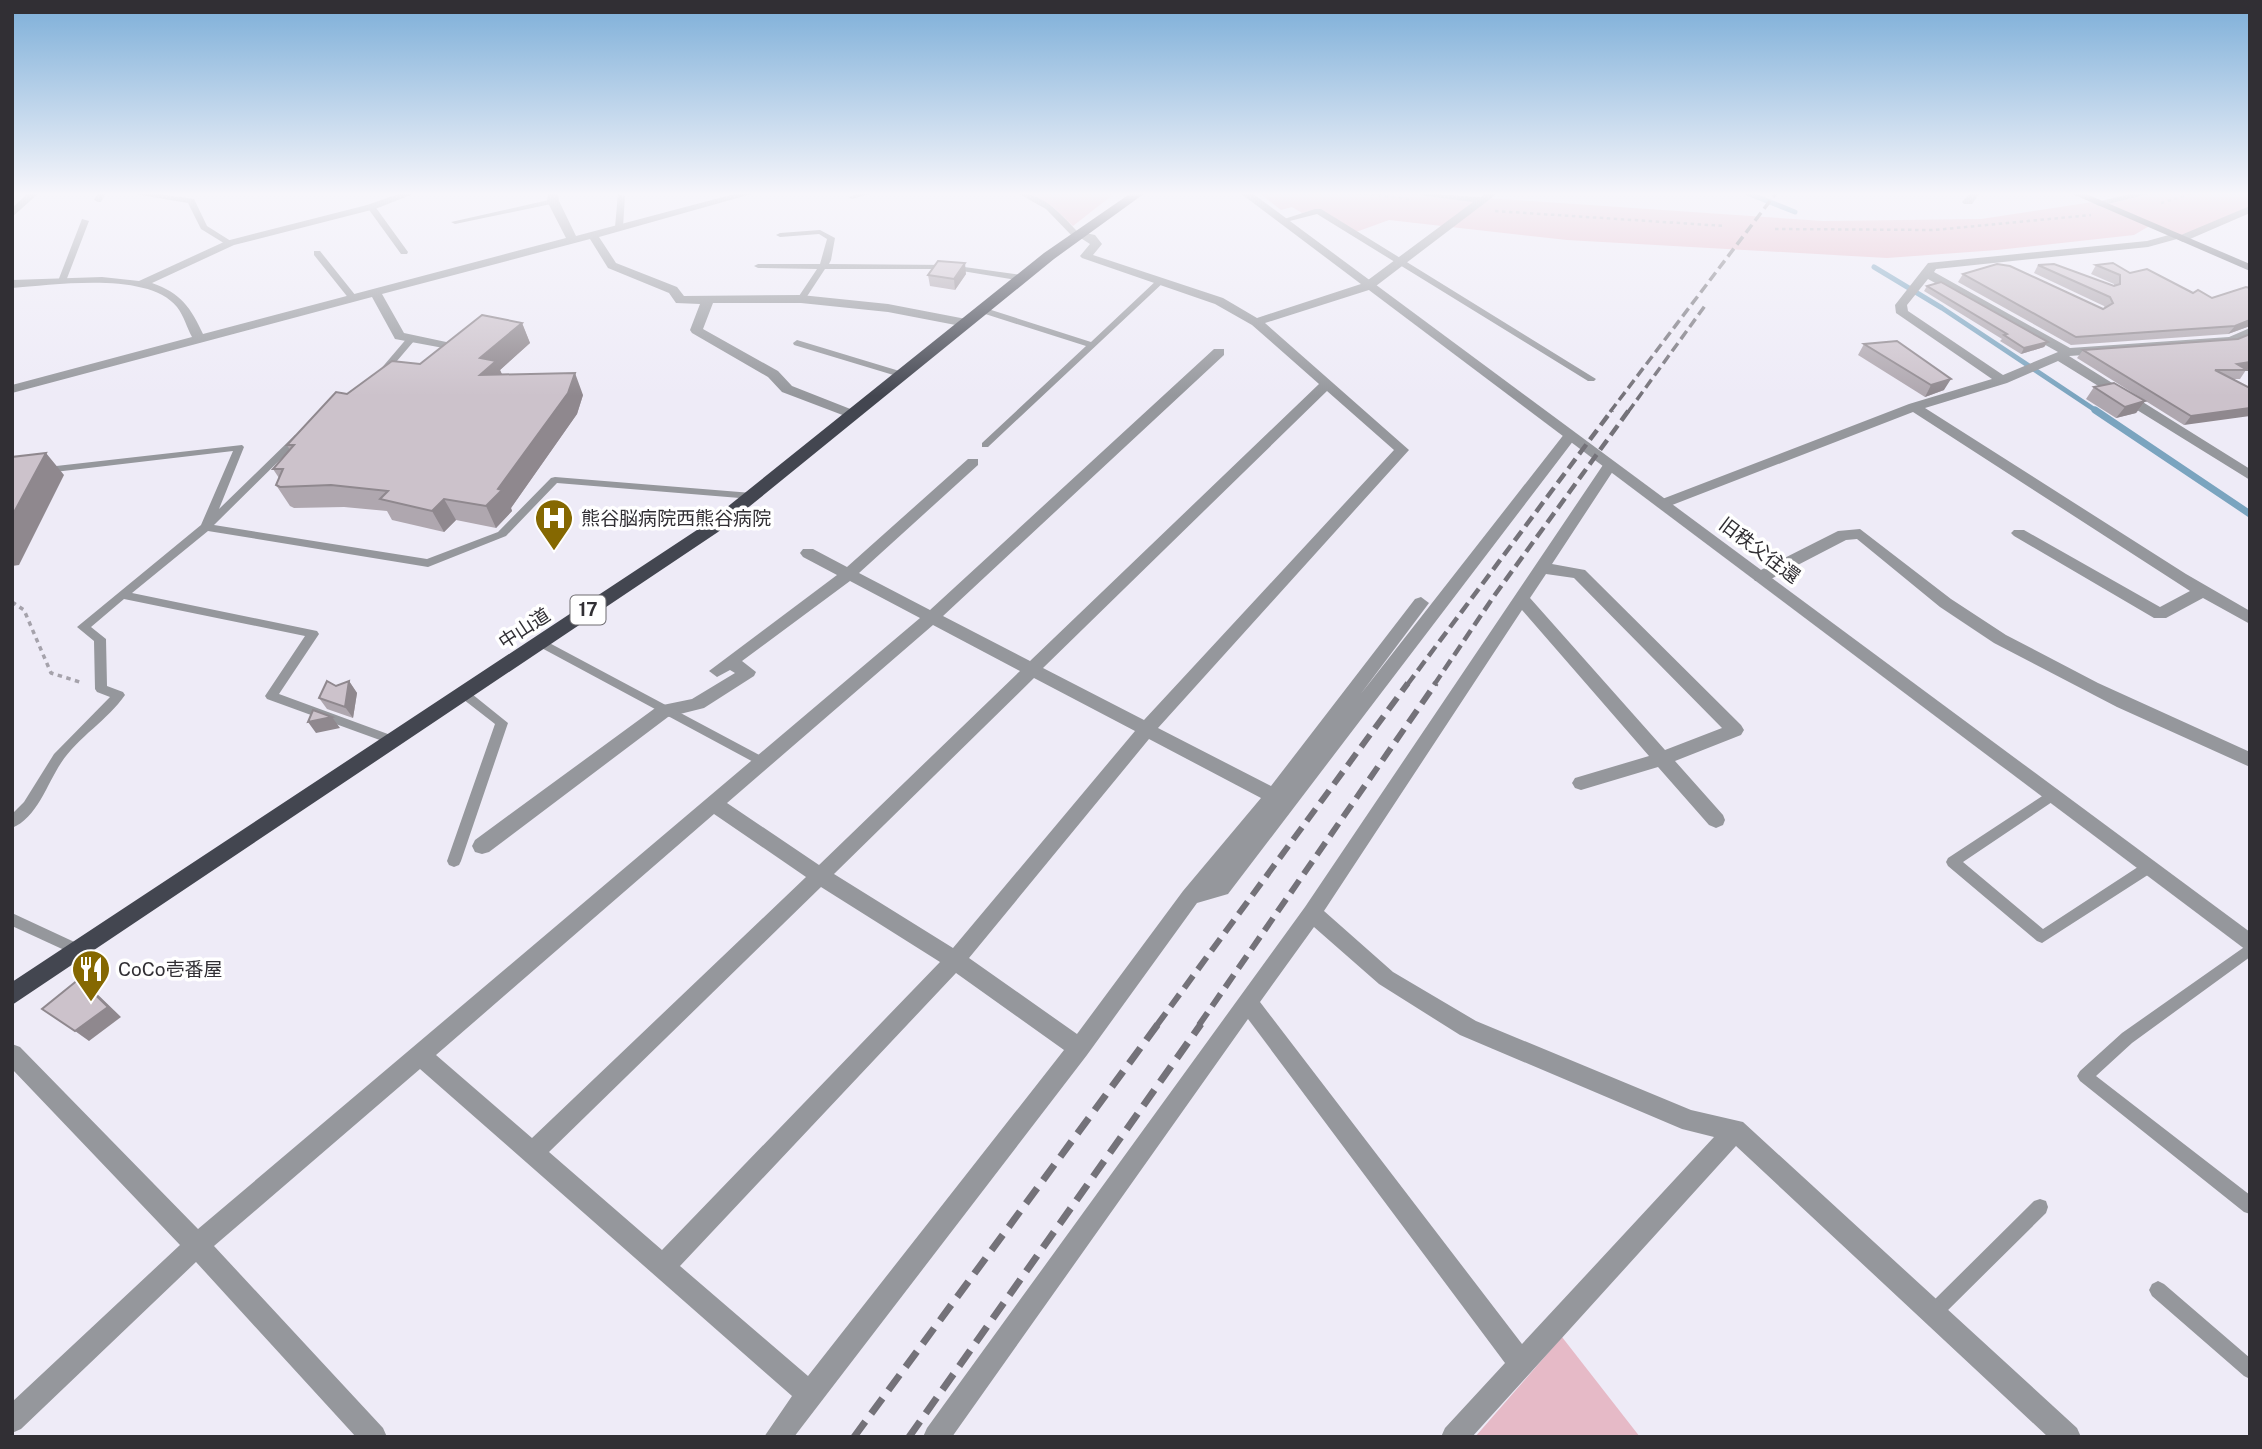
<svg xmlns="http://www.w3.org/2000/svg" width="2262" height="1449" font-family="'Public Sans','Noto Sans JP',sans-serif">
  <rect width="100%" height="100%" fill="#eeebf7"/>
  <!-- green -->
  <path fill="#e6bac7" d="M1028,193H1115L1073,226L1053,207Z
    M1259,193H1413L1823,221L1981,219L2152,193H2250V209L2183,239L2151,225L2134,235L1997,250L1887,258L1567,240L1389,220L1356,232L1318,209L1302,213L1292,207L1281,210Z
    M1562,1337L1640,1437H1475Z"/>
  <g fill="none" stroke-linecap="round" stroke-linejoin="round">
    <!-- stream-far1 -->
    <path stroke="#7aa4bf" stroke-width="5" d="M1747,193L1795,212
      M1874,267L1942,308L2098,412"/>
    <!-- stream -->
    <path stroke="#7aa4bf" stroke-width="7" d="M2095,410L2250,514"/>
    <!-- path-far1 -->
    <path stroke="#a5a2ab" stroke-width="2.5" stroke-dasharray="3.5 3.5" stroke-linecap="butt" d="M1357,193L1410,199
      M2161,203L2194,193
      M1495,211L1725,226
      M1775,229L1934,230L2091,215"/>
    <!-- path -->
    <path stroke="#a5a2ab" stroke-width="3.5" stroke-dasharray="4.5 4.5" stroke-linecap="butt" d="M12,602L24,610L51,673L83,683"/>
    <!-- service -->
    <path fill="#95979c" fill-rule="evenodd" d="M98,193H106L101,202H98L94,200Z
      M136,193H153L194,199L207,226L234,243L227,245L201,229L188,203L140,195Z
      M860,193H873L852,199L848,197Z
      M1017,193C1044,192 1063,217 1080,234V238H1074L1046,209Z
      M618,194L625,196L623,227L619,229L615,227Z
      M553,199L557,201L556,203L455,224L451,222Z
      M368,205H374L408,252L407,254H401L367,207Z
      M1315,209H1321L1596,379L1594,381H1588L1317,214L1282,223L1278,221Z
      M82,219L89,221L66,281L59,283L58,281Z
      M820,230L835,238L831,260L829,264L950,265L1022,275L1026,278L1022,281L950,269H825L804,301L801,302L797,299L817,269L758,268L754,266L758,264H820L827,239L819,234L780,237L776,235L780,233Z
      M314,251H320L356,296V300H350L314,255Z
      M1158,279L1165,281L988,447H982V443L1086,346L979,312V308H985L1091,342Z
      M411,336L414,337V341L385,375H379V371L408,337Z
      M797,340L906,373L908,375L906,377H900L794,345L793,343Z
      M298,434L301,435V439L214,525L427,559L498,532L551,478L555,477L752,493L757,496L752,499L557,483L506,536L428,567L208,531L132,593L317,631L319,634L279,694L396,737L398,740L396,743H388L267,699L265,696L305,636L124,599L91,627L106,639L107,686L123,692L125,695C108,720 78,737 61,763C47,784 37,818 12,828V814L24,802L54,754L110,697L97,692L95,689L94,641L77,627L201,525L233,451L12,477V471L242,445L244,447L219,509L295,435Z
      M540,638L767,759L769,762L767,765H759L536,645L534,642L536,639Z
      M463,689L467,690L508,723L461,861L459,865L454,867L449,865L447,861L495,724L459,696L457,693L459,690Z
      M2053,789L2058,790L2059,794L2058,798L1963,862L2043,929L2144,863L2149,861L2154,863L2156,867L2154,871L2042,943L2037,941L1948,866L1946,862L1948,858Z
      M12,913L83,946L85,950L83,954L78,956L73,954L12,926Z
      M2250,943V957L2132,1043L2096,1076L2250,1195V1214L2244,1212L2080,1081L2077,1076L2080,1071L2122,1033Z
      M2040,1199L2046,1201L2048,1207L2046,1213L1939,1319L1933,1322L1927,1319L1924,1313L1927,1307L2034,1201Z
      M2158,1281L2164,1284L2250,1358V1379L2244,1376L2152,1296L2149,1290L2152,1284Z"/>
    <!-- minor -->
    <path fill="#95979c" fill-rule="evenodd" d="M28,193H39L12,217V208Z
      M401,193H416L375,209L234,245L152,283C181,293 191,308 203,334L566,238L547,201L548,193H558L559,201L576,236L738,193H755L599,237L616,263L677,287L684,296L801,295L888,304L966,319L972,323L966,327L888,312L801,303H713L703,329L778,371L792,386L858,412L860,415L853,419L782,392L768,377L692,333L690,330L700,304L676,303L669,293L608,268L590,239L382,294L404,333L465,346V352L395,339L372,297L12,393V385L192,337C187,328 184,316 177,307C148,271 55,285 12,288V280L102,277L139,281L226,241L367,205Z
      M1420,193L1481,197L1486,193H1498L1372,289L1265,323L1409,450L1158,728L1271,786L1415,599L1421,597L1429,603L1360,695L1565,433H1575L1577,436L1228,894L1197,903L1087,1055L794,1437H764L792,1396L420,1069L214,1246L383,1428L387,1437H356L196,1262L21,1429L12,1433V1402L180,1245L12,1069V1044L20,1047L198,1229L920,618L850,581L742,661L756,672L754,676L704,708L668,717L489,852L482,854L475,852L472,846L475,840L658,706L692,699L735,673L730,670L717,677L709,671L837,575L803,557L800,553L803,549H813L847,567L968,459H978V465L859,573L930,610L1214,349H1224V355L943,616L1030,661L1319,384L1252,325L1215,304L1082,258L1080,256L1090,244L1076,235V231L1095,235L1102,244L1093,255L1223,298L1257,318L1364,283L1473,202L1425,196ZM1327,391L1394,450L1144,720L1043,668ZM933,625L1020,671L819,865L727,803ZM1034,678L1135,731L953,948L834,874ZM1149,739L1261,798L1183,891L1077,1034L969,958ZM714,814L806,877L532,1138L436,1055ZM821,887L940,962L662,1250L549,1152ZM956,973L1064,1050L808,1376L680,1266Z
      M1970,193H1980L1972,204H1964L1962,202Z
      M2133,193H2153L2099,206L2093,203Z
      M2250,206V213L2183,242L2177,239L2148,247L1936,269L1934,272L2070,348L2229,337L2250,328V337L2231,345L2069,356L2250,469V480L2058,361L2007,383L1925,408L2186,574L2250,611V624L2203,598L2166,618H2154L2014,536L2011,533L2014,530H2024L2160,607L2190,591L1913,412L1667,507L1662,509L1655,504L1657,501L1909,404L1992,379L1896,313L1895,305L1928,263L2147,241L2176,233L2181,235ZM1928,279L2058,352L2003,375L1908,311L1907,305Z
      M1610,461L1617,465L1552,564L1585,570L1741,725L1744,730L1741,735L1675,761L1723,815L1725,820L1723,825L1716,828L1709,825L1658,767L1581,790L1575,788L1572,783L1575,778L1649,756L1522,610L1324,911L1393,972L1476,1021L1691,1110L1743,1122L2077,1428L2081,1437H2048L1736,1146L1472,1437H1441L1445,1428L1505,1363L1248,1019L952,1437H923L927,1428L1305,907L1605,462ZM1546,574L1574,578L1722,728L1665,750L1530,598ZM1314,927L1379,984L1460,1035L1682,1129L1714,1137L1522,1344L1260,1002Z
      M1860,529L1951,599L2006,635L2098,683L2250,752V767L2117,707L1994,643L1940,607L1857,539L1846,540L1767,581H1755L1753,577L1755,573L1838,531Z"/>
    <!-- tertiary -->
    <path fill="#95979c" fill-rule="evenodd" d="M1240,193H1252L2250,932V953Z"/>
    <!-- secondary -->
    <path fill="#6c6f76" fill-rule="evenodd" d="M2070,193H2084L2250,264V271Z"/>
    <!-- trunk -->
    <path fill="#434650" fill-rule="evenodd" d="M1131,193H1145L1054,259L718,532L12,1005V982L706,524L1044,253Z"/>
    <!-- rail-far3 -->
    <path stroke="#747279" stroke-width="3.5" stroke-dasharray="10 5" stroke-linecap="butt" d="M1610,412L1776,193
      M1628,412L1707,303"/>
    <!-- rail-far2 -->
    <path stroke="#747279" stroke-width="4.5" stroke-dasharray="12 6" stroke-linecap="butt" d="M1407,685L1612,410
      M1434,685L1494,596L1629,410"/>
    <!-- rail-far1 -->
    <path stroke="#747279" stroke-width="6" stroke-dasharray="15 8" stroke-linecap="butt" d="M1157,1025L1408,683
      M1199,1025L1436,683"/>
    <!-- rail -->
    <path stroke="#747279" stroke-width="7" stroke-dasharray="19 10" stroke-linecap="butt" d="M854,1437L1158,1024
      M909,1437L1201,1024"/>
  </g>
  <!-- wall -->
  <path fill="#afa7af" d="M2038,265L2114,286V284L2091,274L2096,265L2130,273L2193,293L2212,298L2250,288V326L2228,334L2071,345L1958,282L1963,274L2103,309L2105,308L2104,306L2034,273Z
    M966,274L955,290L930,286L928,275Z
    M1927,286L2048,342L2044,347L2021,354L2000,341L2002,339L1924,291Z
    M522,323L530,343L500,370L502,375L583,395L577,414L511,508L512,511L496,528L456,520L444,532L392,520L387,511L344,507L294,508L290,506L276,485L279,478L273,469L290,450L287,445L347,394Z
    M2250,334V369L2246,370L2240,379H2231L2184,425L2077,358L2083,350L2238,339Z
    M1864,344L1944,390L1925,397L1858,355Z
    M2094,387L2145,401L2136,413L2116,418L2086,399Z
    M349,681L357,693L353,718L327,709L319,698L336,686Z"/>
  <!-- shaded-wall -->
  <path fill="#8f888e" d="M965,263L966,274L955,290L954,279Z
    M2250,320V326L2228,334L2235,326Z
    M522,323L530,343L500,370L506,382L480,375V358Z
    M2048,342L2044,347L2021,354L2024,348Z
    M2250,362V369L2244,370L2237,364Z
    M575,373L583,395L577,414L511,508L512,511L496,528L486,506L498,489Z
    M1951,379L1944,390L1925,397L1931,385Z
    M2145,401L2136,413L2116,418L2125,407Z
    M2250,408V416L2184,425L2191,416Z
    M46,453L64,475L19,565L12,566V516Z
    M444,499L456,520L444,532L432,511Z
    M349,681L357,693L353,718L345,707Z
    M332,717L340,728L316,733L308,722Z
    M79,979L92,989L121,1017L89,1041L75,1031Z"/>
  <!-- building -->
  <path fill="#ccc2cb" stroke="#8f888e" stroke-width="2" d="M938,261L965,263L954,279L928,275Z
    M2113,263L2130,273L2147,269L2193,293L2198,290L2212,298L2246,287L2250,288V320L2235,326L2076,337L1963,274L1997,264L2010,266L2103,309L2113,303L2110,297L2038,265L2054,264L2114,286L2120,284V275L2096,265Z
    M1941,282L2048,342L2024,348L2004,335L2007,334L1927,286Z
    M482,315L522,323L480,358L496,361L480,375L575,373L568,393L498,489L502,490L486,506L444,499L432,511L380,499L388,491L331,485L280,487L276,485L283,469H273L294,445H287L336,392L347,394L392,361L420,364Z
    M2250,334V362L2237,364L2247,370H2215L2250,388V408L2191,416L2083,350L2238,339Z
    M1897,341L1951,379L1931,385L1864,344Z
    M2114,383L2145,401L2125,407L2094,387Z
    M46,453L12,516V457Z
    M327,681L336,686L349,681L345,707L319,698Z
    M313,710L332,717L308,722Z
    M79,979L108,1007L75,1031L42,1009Z"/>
  <!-- sky -->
  <linearGradient id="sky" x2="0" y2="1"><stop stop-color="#7caed8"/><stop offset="0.49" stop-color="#f7f6fb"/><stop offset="1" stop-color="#f7f6fb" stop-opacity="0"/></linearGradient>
  <rect width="2262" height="396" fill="url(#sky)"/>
  <!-- icons -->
  <defs>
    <symbol id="hospital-pin" viewBox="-11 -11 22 30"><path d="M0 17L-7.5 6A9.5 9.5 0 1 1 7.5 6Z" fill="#856801" stroke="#fff"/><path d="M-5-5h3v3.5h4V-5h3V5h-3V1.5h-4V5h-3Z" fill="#fff"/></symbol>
    <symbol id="restaurant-pin" viewBox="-11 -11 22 30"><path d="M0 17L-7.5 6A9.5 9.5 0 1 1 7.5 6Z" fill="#856801" stroke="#fff"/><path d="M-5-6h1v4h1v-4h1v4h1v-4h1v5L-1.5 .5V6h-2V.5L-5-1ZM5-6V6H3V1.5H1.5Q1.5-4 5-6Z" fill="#fff"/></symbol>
  </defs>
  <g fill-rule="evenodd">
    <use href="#hospital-pin" x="532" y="496" width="44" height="60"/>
    <use href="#restaurant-pin" x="69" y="947" width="44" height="60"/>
  </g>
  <g text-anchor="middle" stroke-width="7" stroke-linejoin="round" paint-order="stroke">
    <!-- shield labels -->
    <rect fill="#fff" stroke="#6f6d71" stroke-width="2" x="570.5" y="595.5" width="35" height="29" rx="5"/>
    <g font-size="18" font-weight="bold" fill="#312f34">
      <text x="588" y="616">17</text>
    </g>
    <!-- poi labels -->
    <g font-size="19" fill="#312f34" stroke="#fff" text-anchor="start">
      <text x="581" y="525">熊谷脳病院西熊谷病院</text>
      <text x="118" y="976">CoCo壱番屋</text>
    </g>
    <!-- street labels -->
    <g font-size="19" fill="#312f34" stroke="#fff">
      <text transform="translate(1760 550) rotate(37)" y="7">旧秩父往還</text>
      <text transform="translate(524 628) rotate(-33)" y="7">中山道</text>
    </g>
  </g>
  <!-- border -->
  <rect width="2262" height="1449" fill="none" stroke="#312f34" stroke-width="28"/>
</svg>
